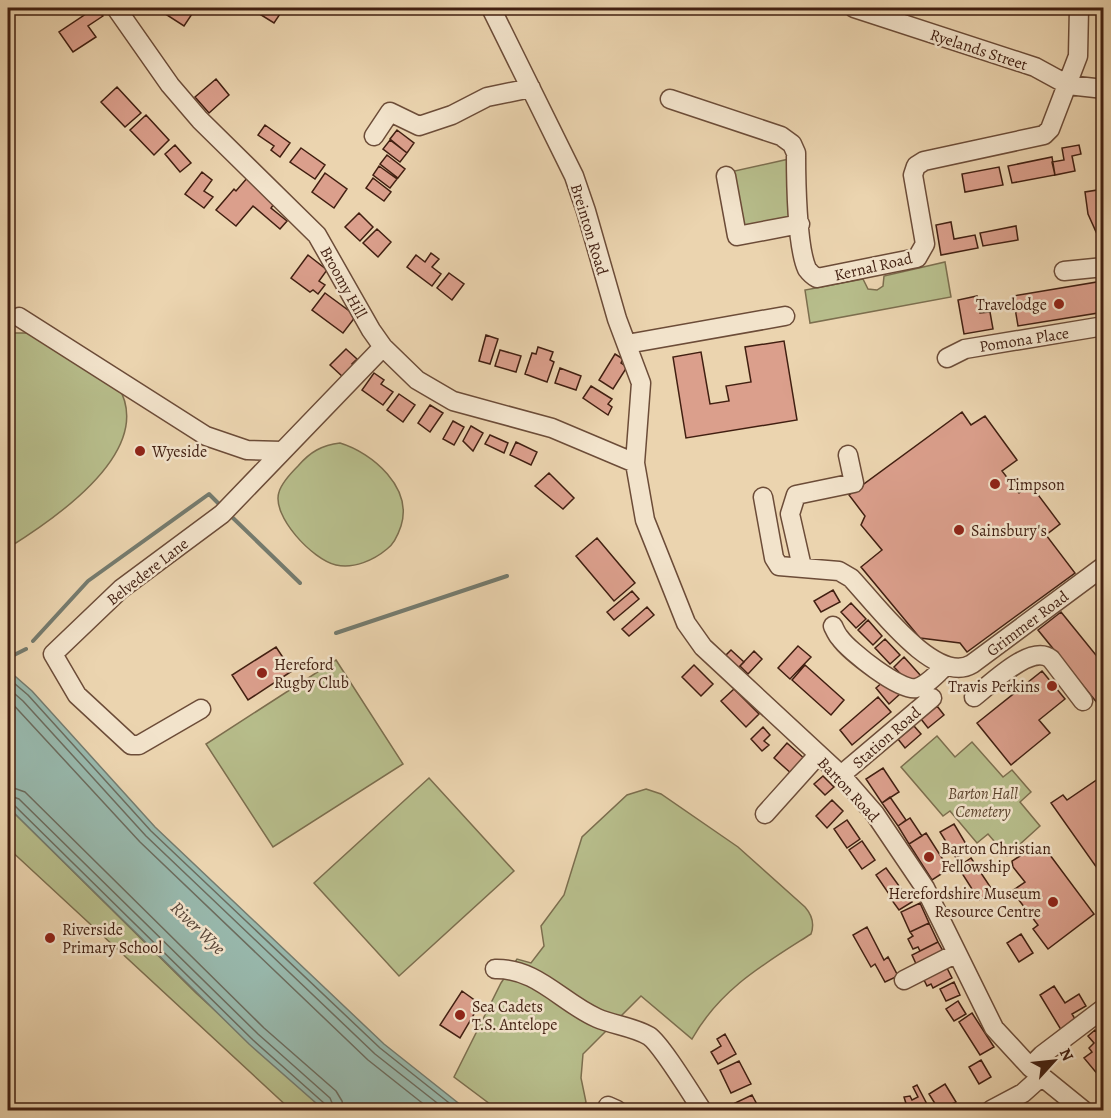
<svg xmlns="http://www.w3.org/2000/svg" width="1111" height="1118" font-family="Alegreya,serif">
  <rect width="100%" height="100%" fill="#ebd4af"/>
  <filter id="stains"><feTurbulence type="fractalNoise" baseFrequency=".00333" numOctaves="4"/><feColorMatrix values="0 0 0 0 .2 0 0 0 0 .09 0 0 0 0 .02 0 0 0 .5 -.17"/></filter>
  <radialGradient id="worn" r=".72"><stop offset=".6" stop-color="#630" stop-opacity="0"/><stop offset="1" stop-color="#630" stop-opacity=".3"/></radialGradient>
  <!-- green -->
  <path fill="#b7bd8b" stroke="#7c6e4e" stroke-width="1.5" d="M789,159L793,217L748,227L742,223L730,172Z
    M945,262L951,297L810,323L805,290L863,279L868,289L877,290L883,286L884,276Z
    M8,333H30L118,386C157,451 53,520 8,548Z
    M340,443C373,453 413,488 401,526C398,535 394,544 387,549C374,560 354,569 336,565C313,560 271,516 279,492C282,482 291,473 298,466C310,452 322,445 340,443Z
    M336,660L403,764L273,847L206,744Z
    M937,736L955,757L972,742L1003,777L1012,770L1031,792L1020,802L1040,826L1007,856L988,834L977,843L950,811L943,816L901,767Z
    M429,778L514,871L399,976L314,883Z
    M646,789L661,794L738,847L805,907C812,915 815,923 811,934C764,964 720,989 692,1039L641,996L583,1054L581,1078L586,1102L580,1110H498L454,1077L501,983L517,959L531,963L544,946L541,926L564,895L582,837L627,795Z
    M8,807L196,993L324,1110L290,1109L8,848Z"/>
  <!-- water -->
  <path fill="#98b8ac" stroke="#757b6e" stroke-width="1.5" d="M8,670L32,691L155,827L384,1044L467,1110H324L249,1044L8,807Z"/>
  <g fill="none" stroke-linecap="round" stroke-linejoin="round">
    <!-- shore -->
    <path stroke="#6c6c5e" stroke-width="1.5" d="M8,678L28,695L151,831L380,1048L458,1110
      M8,688L23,701L146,836L375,1054L446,1110
      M8,699L140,842L368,1060L431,1110
      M8,786L25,792L264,1028L336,1091L342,1101L344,1110
      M8,795L19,799L258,1034L330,1098L335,1110
      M8,803L14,805L253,1040L325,1104L327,1110"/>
    <!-- stream -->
    <path stroke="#757b6e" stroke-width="4" d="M233,518L300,583
      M336,633L507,576
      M33,641L88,581L209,494L218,503
      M8,658L26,649"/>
  </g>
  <!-- building -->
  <path fill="#db9f8c" stroke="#411f11" stroke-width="1.5" d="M95,8L103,16L88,26L96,37L73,52L59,32Z
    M156,8H196L184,26Z
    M250,8H284L274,23Z
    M216,79L229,95L209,113L195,97Z
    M117,87L141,113L125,127L101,102Z
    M146,115L169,140L154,155L130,130Z
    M265,125L290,143L280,157L271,150L274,146L258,135Z
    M397,130L414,143L407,153L390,139Z
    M390,140L407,153L400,162L383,149Z
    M175,145L191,163L180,172L165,154Z
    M1079,145L1081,154L1072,156L1075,171L1055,175L1052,162L1064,160L1062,148Z
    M301,148L325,165L315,179L290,162Z
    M387,155L405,169L398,178L380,164Z
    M1052,157L1055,175L1012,183L1008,166Z
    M379,166L397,179L390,188L373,175Z
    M999,167L1003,185L965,192L962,174Z
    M202,172L212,180L204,191L213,197L204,208L185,194Z
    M325,173L347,189L334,208L312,192Z
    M248,177L276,201L271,208L287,221L280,229L253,206L236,226L216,210L234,189L236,191Z
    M373,178L391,192L384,201L366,188Z
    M1104,189V232L1097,234L1088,214L1085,192Z
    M359,213L373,227L360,241L345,227Z
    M951,222L954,239L975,235L978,248L941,255L936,225Z
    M1016,226L1018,240L983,246L980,233Z
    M377,229L391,242L378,257L363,243Z
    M431,253L439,259L432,267L441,274L432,286L407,267L416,255L425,262Z
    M308,255L327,270L319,281L325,285L318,294L313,290L310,292L291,278Z
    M449,273L464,284L452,300L437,288Z
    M1103,281L1104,312L1018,326L1013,296Z
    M325,293L356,316L343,333L312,310Z
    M977,296L980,313L990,312L993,329L964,334L958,300Z
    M486,335L498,339L490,364L479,361Z
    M784,341L797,420L686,438L673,357L701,352L710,404L729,401L726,386L751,382L745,347Z
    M538,347L553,352L550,360L554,362L547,382L525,374L532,353L536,354Z
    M346,349L357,359L352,364L355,366L344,378L330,365Z
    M500,350L521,356L516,372L495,366Z
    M615,354L623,359L621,363L627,367L613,389L599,380Z
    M560,368L581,376L576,390L555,383Z
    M374,373L384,380L381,384L393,392L383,405L362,390Z
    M591,386L612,399L608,404L612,407L608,415L583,398Z
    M399,394L415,405L403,422L387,410Z
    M430,405L443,413L430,432L418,423Z
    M962,412L971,425L985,416L1017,460L1002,471L1019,493L1030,484L1060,524L1046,535L1075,573L967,652L960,643L920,638L861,567L882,550L861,525L865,516L849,495Z
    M453,421L464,427L454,445L443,439Z
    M471,426L483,433L473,451L463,441Z
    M490,435L508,443L504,453L485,444Z
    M516,442L537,452L531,465L510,455Z
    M549,473L574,498L563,509L535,486Z
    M597,538L635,583L614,601L576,556Z
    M833,590L840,602L821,612L814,601Z
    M632,591L639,599L614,620L607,612Z
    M851,603L866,619L856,628L841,612Z
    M647,607L654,615L629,636L622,629Z
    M1061,612L1104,665V700L1098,704L1038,630Z
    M868,620L882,636L873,645L858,630Z
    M885,639L900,655L890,664L875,648Z
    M798,646L811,657L790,679L778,668Z
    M276,647L292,671L248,700L232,675Z
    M731,650L744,662L738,668L725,656Z
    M754,651L762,659L748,674L740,666Z
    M904,657L921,676L911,685L894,667Z
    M694,665L713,684L701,696L682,677Z
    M805,665L844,700L831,715L792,680Z
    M1042,671L1065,699L1039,720L1050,733L1011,765L977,723Z
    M886,679L900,694L889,704L876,688Z
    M734,689L759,714L746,727L721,701Z
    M878,697L891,712L852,745L840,730Z
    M937,706L944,715L928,728L921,719Z
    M914,726L921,734L905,748L898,739Z
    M763,727L770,735L764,741L769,745L762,751L751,739Z
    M787,743L806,760L793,775L774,758Z
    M883,768L899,792L882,803L866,779Z
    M823,776L834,787L825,795L814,784Z
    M1101,777L1104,780V818L1100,820L1104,826L1101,833L1104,837V878L1051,803L1063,795L1067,800Z
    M890,797L906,820L898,826L882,803Z
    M832,800L843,811L827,828L816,816Z
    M910,818L922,836L909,844L898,826Z
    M847,820L860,839L847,848L834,829Z
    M954,824L969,849L956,858L940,832Z
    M926,833L949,869L932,880L909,844Z
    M862,841L875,860L862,869L849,850Z
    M1036,846L1044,847L1094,914L1048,949L1033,929L1038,925L1012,891L1025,882L1013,867L1012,861Z
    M971,858L993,891L979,900L958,867Z
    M886,868L902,890L891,897L876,875Z
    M904,890L912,902L899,910L891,899Z
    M920,903L929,923L910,932L901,912Z
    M929,923L938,942L920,951L918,947L913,949L908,939L913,936L910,932Z
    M867,927L884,960L888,957L898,976L885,982L875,964L871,967L853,935Z
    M1021,934L1033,953L1019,962L1007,943Z
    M938,942L944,953L917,966L912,955Z
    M945,964L952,978L933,988L931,984L927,986L924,980Z
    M954,982L960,995L946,1001L940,989Z
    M1054,986L1065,1003L1079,994L1086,1006L1072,1014L1078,1024L1063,1033L1040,995Z
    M462,991L480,1004L460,1038L440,1025Z
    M958,1001L966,1014L954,1021L946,1009Z
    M972,1013L994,1047L980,1055L959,1022Z
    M1095,1030L1101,1037L1104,1035V1082L1084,1058L1092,1052L1089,1048L1094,1043L1088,1036Z
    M725,1034L736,1054L718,1064L711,1052L721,1046L717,1039Z
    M981,1060L991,1077L979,1084L969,1067Z
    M739,1061L751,1084L731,1093L720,1070Z
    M945,1084L956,1102L939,1110L929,1094Z
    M917,1085L929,1108L908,1110L904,1097L910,1096L912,1100L918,1097L913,1087Z
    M752,1095L760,1110H739L735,1103Z"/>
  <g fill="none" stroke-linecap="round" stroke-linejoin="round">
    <defs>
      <path id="minor" d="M116,8L170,85L200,120L317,235L371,330L383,347L417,380L453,401L552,428L635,463
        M491,8L574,176L586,211L617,319L641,383L635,463L645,520L686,623L703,647L841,775L875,814L925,888L994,1028L1030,1067L1083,1110
        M854,8L1035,67L1068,85L1104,89
        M670,99L781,136L792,144L796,153C796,179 797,247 807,269C810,273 813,276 817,278L917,258L925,244L913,175L916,166L924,161L1044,135L1050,129L1078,56L1079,8
        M374,136L390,112L419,126L452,115L487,97L531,88
        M726,176L737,236L800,224
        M1064,271L1104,267
        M19,317L206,436L247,450L282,451
        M627,344L785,316
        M947,358L965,349L1104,326
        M763,497L774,558L779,566L839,571L851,578C875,603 935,686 972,664L1104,566
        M802,567L790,514L796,495L854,483L848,455
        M833,626C835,630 837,635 840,638C849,651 901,692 916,688C927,686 937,673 946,666
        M974,697C991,684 1031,643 1051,659L1083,701
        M201,709L139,745H131L77,695L53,654L121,589L222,514L383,347
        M841,775L932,698
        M765,814L818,755
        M495,969C537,968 561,1002 597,1018C613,1025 634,1027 649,1036C661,1044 692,1095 702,1110
        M904,980L957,953
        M1030,1067L1042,1055L1104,1008
        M608,1106L617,1110
        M991,1110L1023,1093L1042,1076"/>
    </defs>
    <!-- minor casing -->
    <use href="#minor" stroke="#6c4c38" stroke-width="21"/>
    <!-- minor -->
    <use href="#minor" stroke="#f2e3cb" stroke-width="18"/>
  </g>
  <!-- markers -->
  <g fill="#8f2418" stroke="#f2e3cb" stroke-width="2">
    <circle cx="1059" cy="304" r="6"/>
    <circle cx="140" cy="451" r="6"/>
    <circle cx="995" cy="484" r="6"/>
    <circle cx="959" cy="530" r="6"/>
    <circle cx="262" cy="673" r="6"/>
    <circle cx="1052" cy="686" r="6"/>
    <circle cx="929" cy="857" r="6"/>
    <circle cx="1053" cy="902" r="6"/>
    <circle cx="50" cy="938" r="6"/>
    <circle cx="460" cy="1015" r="6"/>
  </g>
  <g text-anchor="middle" stroke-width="5" stroke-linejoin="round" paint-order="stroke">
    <!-- street labels -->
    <g font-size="16" fill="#411f11" stroke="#f2e3cb">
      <text transform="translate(979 49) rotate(18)" y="6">Ryelands Street</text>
      <text transform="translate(590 229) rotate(73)" y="6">Breinton Road</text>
      <text transform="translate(873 266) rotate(-13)" y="6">Kernal Road</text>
      <text transform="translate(344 282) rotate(61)" y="6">Broomy Hill</text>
      <text transform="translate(1024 339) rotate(-9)" y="6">Pomona Place</text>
      <text transform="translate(147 571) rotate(-38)" y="6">Belvedere Lane</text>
      <text transform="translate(1027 623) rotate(-37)" y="6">Grimmer Road</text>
      <text transform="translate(886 737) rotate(-41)" y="6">Station Road</text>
      <text transform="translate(849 789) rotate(47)" y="6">Barton Road</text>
    </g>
    <!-- poi labels -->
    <g font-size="16" fill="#411f11" stroke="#f2e3cb" text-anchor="start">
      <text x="1047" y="310" text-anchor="end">Travelodge</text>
      <text x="152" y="457">Wyeside</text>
      <text x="1007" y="490">Timpson</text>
      <text x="971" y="536">Sainsbury's</text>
      <text x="274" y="670">Hereford<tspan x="274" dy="18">Rugby Club</tspan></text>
      <text x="1040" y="692" text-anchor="end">Travis Perkins</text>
      <text x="941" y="854">Barton Christian<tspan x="941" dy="18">Fellowship</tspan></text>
      <text x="1041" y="899" text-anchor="end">Herefordshire Museum<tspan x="1041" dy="18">Resource Centre</tspan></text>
      <text x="62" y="935">Riverside<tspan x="62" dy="18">Primary School</tspan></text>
      <text x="472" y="1012">Sea Cadets<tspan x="472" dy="18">T.S. Antelope</tspan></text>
    </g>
    <!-- park labels -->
    <g font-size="16" font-style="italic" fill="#5e4630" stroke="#f2e3cb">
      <text x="983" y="799">Barton Hall<tspan x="983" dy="18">Cemetery</tspan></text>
    </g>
    <!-- water labels -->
    <g font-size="18" font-style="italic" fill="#574538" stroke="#f2e3cb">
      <text transform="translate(198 928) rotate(44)" y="6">River Wye</text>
    </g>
  </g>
  <!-- margin -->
  <rect width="1111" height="1118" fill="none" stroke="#ebd4af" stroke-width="30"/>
  <rect x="9" y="9" width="1093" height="1100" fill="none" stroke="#411f11" stroke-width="3"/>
  <rect x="15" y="15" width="1081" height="1088" fill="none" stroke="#411f11" stroke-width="1.5"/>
  <!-- north arrow -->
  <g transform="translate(1054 1061) rotate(63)" stroke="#f2e3cb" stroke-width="4.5" paint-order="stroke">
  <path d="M0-4.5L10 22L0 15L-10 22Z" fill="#411f11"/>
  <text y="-9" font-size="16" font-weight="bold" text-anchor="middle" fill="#411f11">N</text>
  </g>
  <rect width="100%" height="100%" filter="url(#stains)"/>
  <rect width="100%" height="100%" fill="url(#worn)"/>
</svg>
